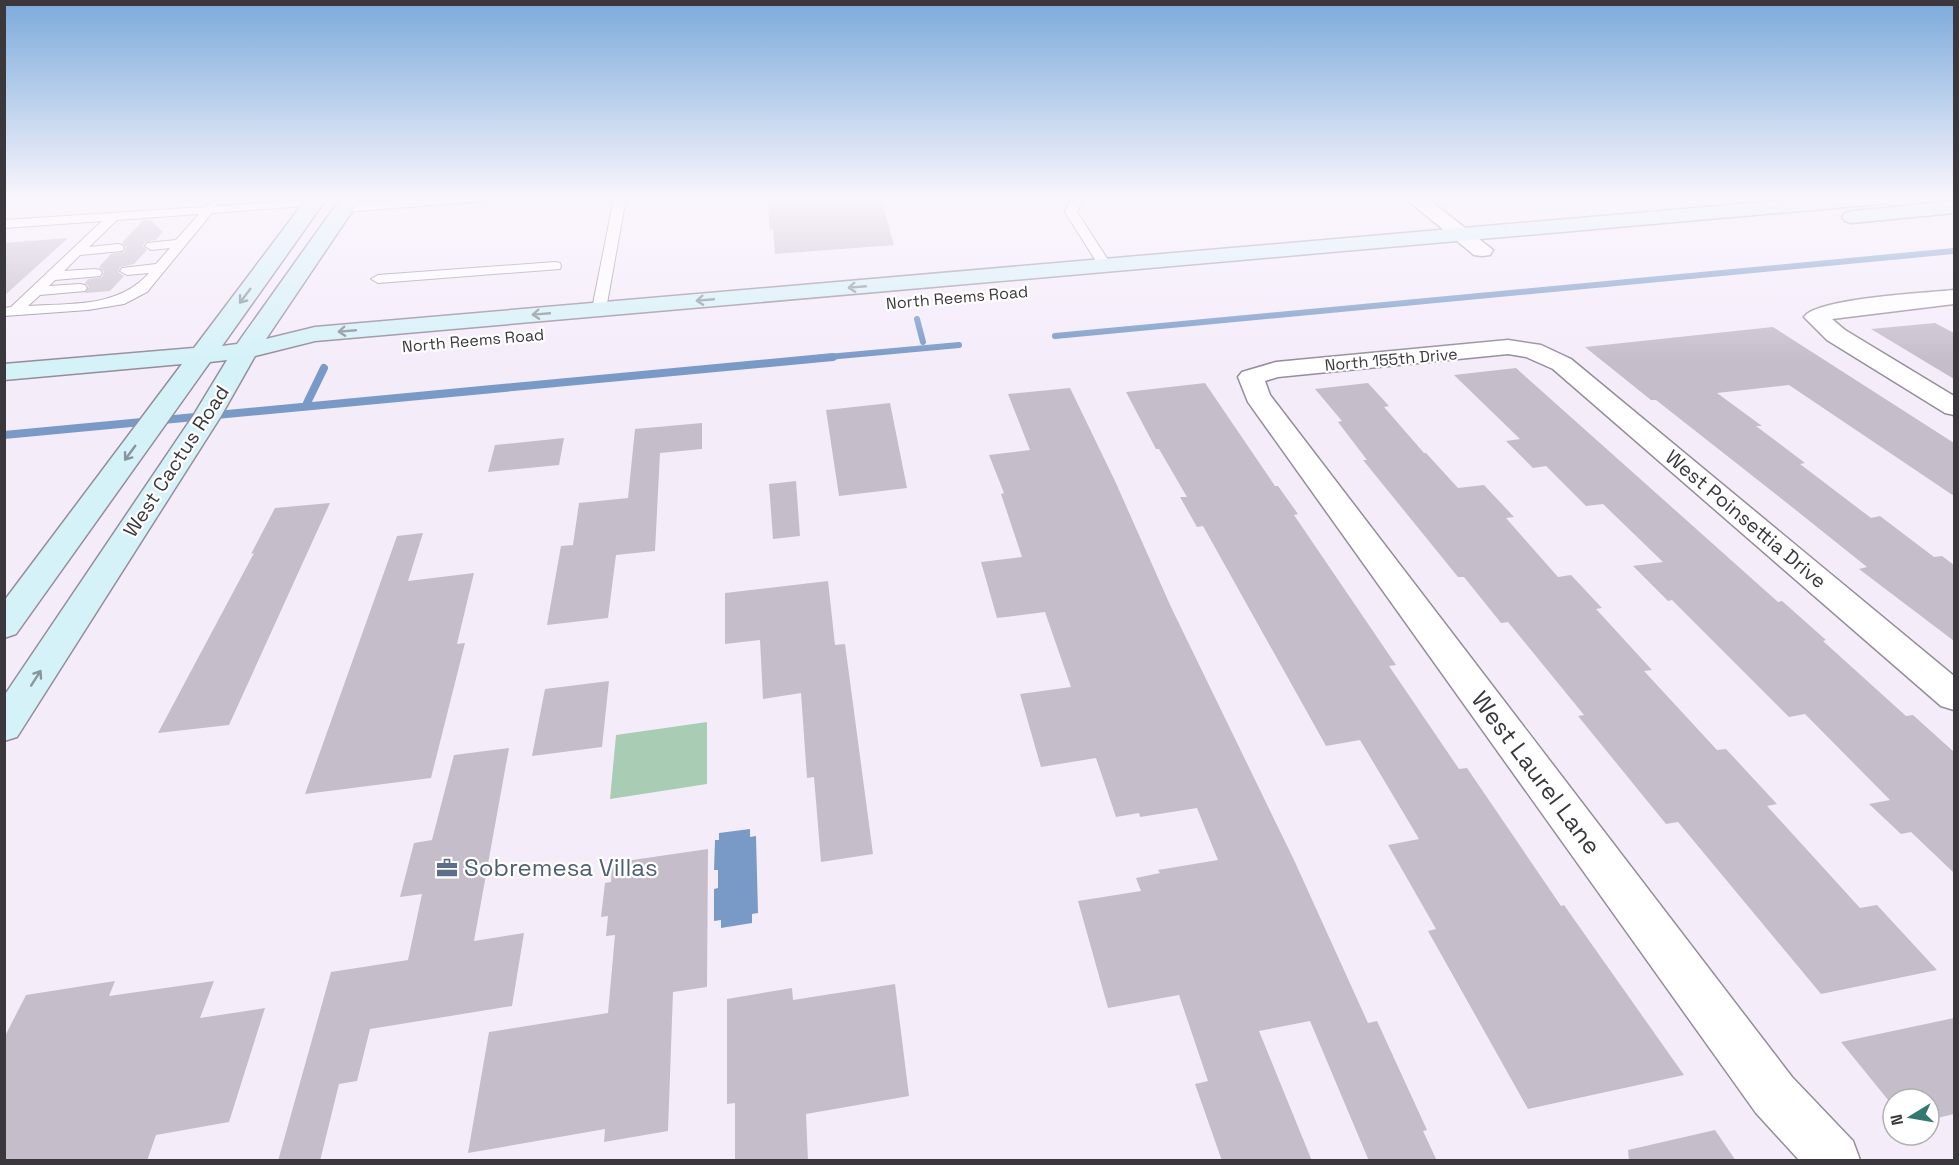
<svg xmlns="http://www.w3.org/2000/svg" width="1959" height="1165" font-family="'Space Grotesk',sans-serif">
  <rect width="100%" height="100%" fill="#f5ecfa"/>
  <!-- green -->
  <path fill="#a9ccb5" d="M707,722V784L610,799L616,735Z"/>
  <!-- water -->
  <path fill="#799ac7" d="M750,829V837L756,836L758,913L752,914V923L721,928V920L714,921V889L718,888V870H714L715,840H719V833Z"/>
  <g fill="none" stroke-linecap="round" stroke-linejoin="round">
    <!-- stream-far1 -->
    <path stroke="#799ac7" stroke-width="6" d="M917,319L923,342
      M1055,336L1954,251
      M817,358L959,345"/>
    <!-- stream -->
    <path stroke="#799ac7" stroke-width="8" d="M307,403L324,368
      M4,435L833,357"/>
  </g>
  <!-- building -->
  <path fill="#c6bdcb" d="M767,198H881L894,245L775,254L773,229L770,230Z
    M143,220H150L163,232L156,240L145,242L143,246L147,250L134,264L120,267L118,272L124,276L110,291L85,293L89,287L85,283L88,279L102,277L104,272L99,267L111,254L124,252L126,247L122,243Z
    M68,238L4,296V243Z
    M1935,323L1954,333V379L1871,329Z
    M1773,327L1954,443V496L1789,385L1717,393L1762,426H1756L1805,463L1800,464L1871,518L1880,516L1934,557L1942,556L1954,565V641L1859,569L1867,567L1797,511L1656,400H1651L1585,347Z
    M1516,368L1778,602L1782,601L1826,640L1823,641L1906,716L1913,715L1954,752V873L1911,832L1901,834L1869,804L1890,800L1805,714L1789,717L1672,600L1668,601L1633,566L1663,562L1603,504L1586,506L1546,466L1533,468L1506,441L1520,439L1454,375Z
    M1205,383L1275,486H1278L1298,514L1294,515L1396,665L1389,666L1459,769L1467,768L1561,906L1564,905L1684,1075L1528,1109L1428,931L1436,929L1388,845L1419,839L1360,740L1326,746L1203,526L1197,527L1180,497H1187L1159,449H1156L1126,392Z
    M1368,383L1389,406L1384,407L1424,453H1426L1458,488L1484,485L1514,517L1506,518L1558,577L1571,575L1602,608L1596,609L1652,670L1644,671L1717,750L1726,749L1777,804L1767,806L1860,908L1877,905L1937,970L1821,994L1678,822L1666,824L1578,716L1584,715L1508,622L1501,623L1464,577H1458L1363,460H1367L1338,422L1342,421L1315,389Z
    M1070,388L1115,481L1171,607L1294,860L1368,1023L1377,1021L1427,1130L1423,1131L1437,1161H1369L1310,1021L1259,1031L1312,1161H1222L1195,1084L1208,1081L1179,995L1108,1008L1078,901L1141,891L1136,878L1160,873L1158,870L1218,860L1197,808L1140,817L1139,813L1116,817L1096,758L1041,767L1020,694L1071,687L1045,612L997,618L981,562L1022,557L1001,494L1004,493L989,455L1030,450L1008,394Z
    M890,403L907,488L839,496L826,410Z
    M702,423V449L660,453L655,551L616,555L608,618L547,625L561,546L573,545L579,503L628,498L635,429Z
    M564,438L559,465L488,472L495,445Z
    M796,481L800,536L773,539L769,484Z
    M330,503L229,725L158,733L254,553L251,554L275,508Z
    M423,533L408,581L474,573L457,644L465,643L431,778L305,794L397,536Z
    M828,581L835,645L845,644L873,854L821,862L814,777L807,778L801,693L763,699L760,640L725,644V593Z
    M609,681L602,747L532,756L545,689Z
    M509,748L474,941L524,933L512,1006L370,1029L357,1081L339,1084L320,1161H278L331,972L408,960L422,894L400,897L414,843L432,840L454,755Z
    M708,849L707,987L673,992L668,1131L604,1142L605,1129L468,1153L489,1032L608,1013L615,935L606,936L608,916L601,917L605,883L611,882L612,863Z
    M115,981L109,996L214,981L200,1018L265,1008L229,1122L156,1135L147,1161H4V1038L26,995Z
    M895,984L909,1096L806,1114L808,1161H735V1103L727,1104V999L792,988L793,1000Z
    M1954,1018V1114L1929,1120V1099H1893V1106L1841,1042Z
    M1715,1130L1736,1161H1629L1628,1150Z"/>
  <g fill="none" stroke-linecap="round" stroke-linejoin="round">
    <defs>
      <path id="service" d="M435,198H491L485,201L345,212L339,208L345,204Z
        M614,198H626L606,309L599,313L592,309Z
        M1071,198H1083L1077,212L1112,266L1111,269H1101L1065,212Z
        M314,200L320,203L318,205L212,213L147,292L124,304L88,310L4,316V308L11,307L102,221L4,228V220L205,207L213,201L217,203L218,206ZM199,214L176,240L147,243L145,246L151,250L170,248L156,264L122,268L120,271L127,275L149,273C119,308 70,303 28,306L40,295L85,291L87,288L85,285L80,284L49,286L55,280L100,276L102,273L100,270L95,269L64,271L80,255L122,251L124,248L122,245L118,244L89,247L117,220Z
        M555,262L560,263L561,266L560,269L378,283L371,279L378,275Z"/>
      <path id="minor" d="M1405,198H1427L1493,250L1490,255L1482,256L1474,255Z
        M1954,290V304L1832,319L1845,330L1954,396V415L1945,413L1827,340L1804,317C1817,298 1927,293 1954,290Z
        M1508,340L1541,345L1571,359L1954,676V710L1941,706L1553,369L1526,357L1508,354L1278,377L1265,381L1270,395L1792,1077L1853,1141L1860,1160H1799L1756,1113L1248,402L1238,377L1242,372L1276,362Z"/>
      <path id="secondary" d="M307,198H327L222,346L237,344L341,198H361L266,339L315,327L1811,198H1890L1887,202L1880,204L315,341L255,356L221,416L17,737L4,741V696L193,416L227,360L210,362L16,634L4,638V601L182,364L4,380V364L194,348Z
        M1954,201V213L1852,223L1845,221L1842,217L1845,213L1852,211Z"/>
    </defs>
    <!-- service casing -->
    <use href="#service" stroke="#958d9a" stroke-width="2"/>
    <!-- minor casing -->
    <use href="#minor" stroke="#958d9a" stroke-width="3"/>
    <!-- secondary casing -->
    <use href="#secondary" stroke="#958d9a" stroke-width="3"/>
    <!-- service -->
    <use href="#service" fill="#fff" fill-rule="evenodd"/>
    <!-- minor -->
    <use href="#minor" fill="#fff" fill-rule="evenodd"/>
    <!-- secondary -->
    <use href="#secondary" fill="#d5f2f8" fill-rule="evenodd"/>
  </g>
  <!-- one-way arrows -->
  <defs><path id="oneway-shaft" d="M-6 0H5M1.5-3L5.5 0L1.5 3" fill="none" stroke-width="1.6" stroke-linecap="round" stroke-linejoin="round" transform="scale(1.5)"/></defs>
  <g stroke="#88959a">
    <use href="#oneway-shaft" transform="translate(857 287) rotate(175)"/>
    <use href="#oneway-shaft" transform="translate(245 296) rotate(127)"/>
    <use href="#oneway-shaft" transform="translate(705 300) rotate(175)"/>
    <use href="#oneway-shaft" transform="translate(541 314) rotate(175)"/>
    <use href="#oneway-shaft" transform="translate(347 331) rotate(175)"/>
    <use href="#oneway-shaft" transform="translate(130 453) rotate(126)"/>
    <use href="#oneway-shaft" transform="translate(36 678) rotate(-57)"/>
  </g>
  <!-- sky -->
  <linearGradient id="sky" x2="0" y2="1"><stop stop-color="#7baadb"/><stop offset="0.55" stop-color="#faf6fd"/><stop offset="1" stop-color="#faf6fd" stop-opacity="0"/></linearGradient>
  <rect width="1959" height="361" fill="url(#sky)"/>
  <!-- icons -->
  <defs>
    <symbol id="office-bare" viewBox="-9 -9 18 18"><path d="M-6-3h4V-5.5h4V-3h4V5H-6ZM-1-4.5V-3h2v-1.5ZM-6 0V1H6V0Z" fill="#5c6f8a" stroke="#fff" stroke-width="2.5" paint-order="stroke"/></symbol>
  </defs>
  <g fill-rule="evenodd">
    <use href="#office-bare" x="432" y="853" width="30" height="30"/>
  </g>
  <g text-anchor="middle" stroke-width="4.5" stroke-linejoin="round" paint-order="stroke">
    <!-- far-street labels -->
    <g font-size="16" fill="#3b383d" stroke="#fff">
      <text transform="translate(957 297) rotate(-5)" y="6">North Reems Road</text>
      <text transform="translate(473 340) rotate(-5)" y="6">North Reems Road</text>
      <text transform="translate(1391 359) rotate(-5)" y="6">North 155th Drive</text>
    </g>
    <!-- street labels -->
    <g font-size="20" fill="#3b383d" stroke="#fff">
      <text transform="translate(176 461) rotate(-57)" y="7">West Cactus Road</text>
      <text transform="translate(1746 519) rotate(40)" y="7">West Poinsettia Drive</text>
    </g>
    <!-- near-street labels -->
    <g font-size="24" fill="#3b383d" stroke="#fff">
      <text transform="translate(1536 773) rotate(53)" y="8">West Laurel Lane</text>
    </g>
    <!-- near-service labels -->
    <g font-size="24" fill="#4e5e75" stroke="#fff" text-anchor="start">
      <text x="464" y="876">Sobremesa Villas</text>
    </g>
  </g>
  <!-- border -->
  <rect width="1959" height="1165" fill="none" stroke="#3b383d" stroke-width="12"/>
  <!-- north arrow -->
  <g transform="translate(1911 1117) rotate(259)"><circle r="28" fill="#ffffff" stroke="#b1afb1" stroke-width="1.5"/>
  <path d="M0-4.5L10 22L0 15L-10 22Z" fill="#32786e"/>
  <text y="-9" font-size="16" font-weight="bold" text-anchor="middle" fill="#3b383d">N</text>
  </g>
</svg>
